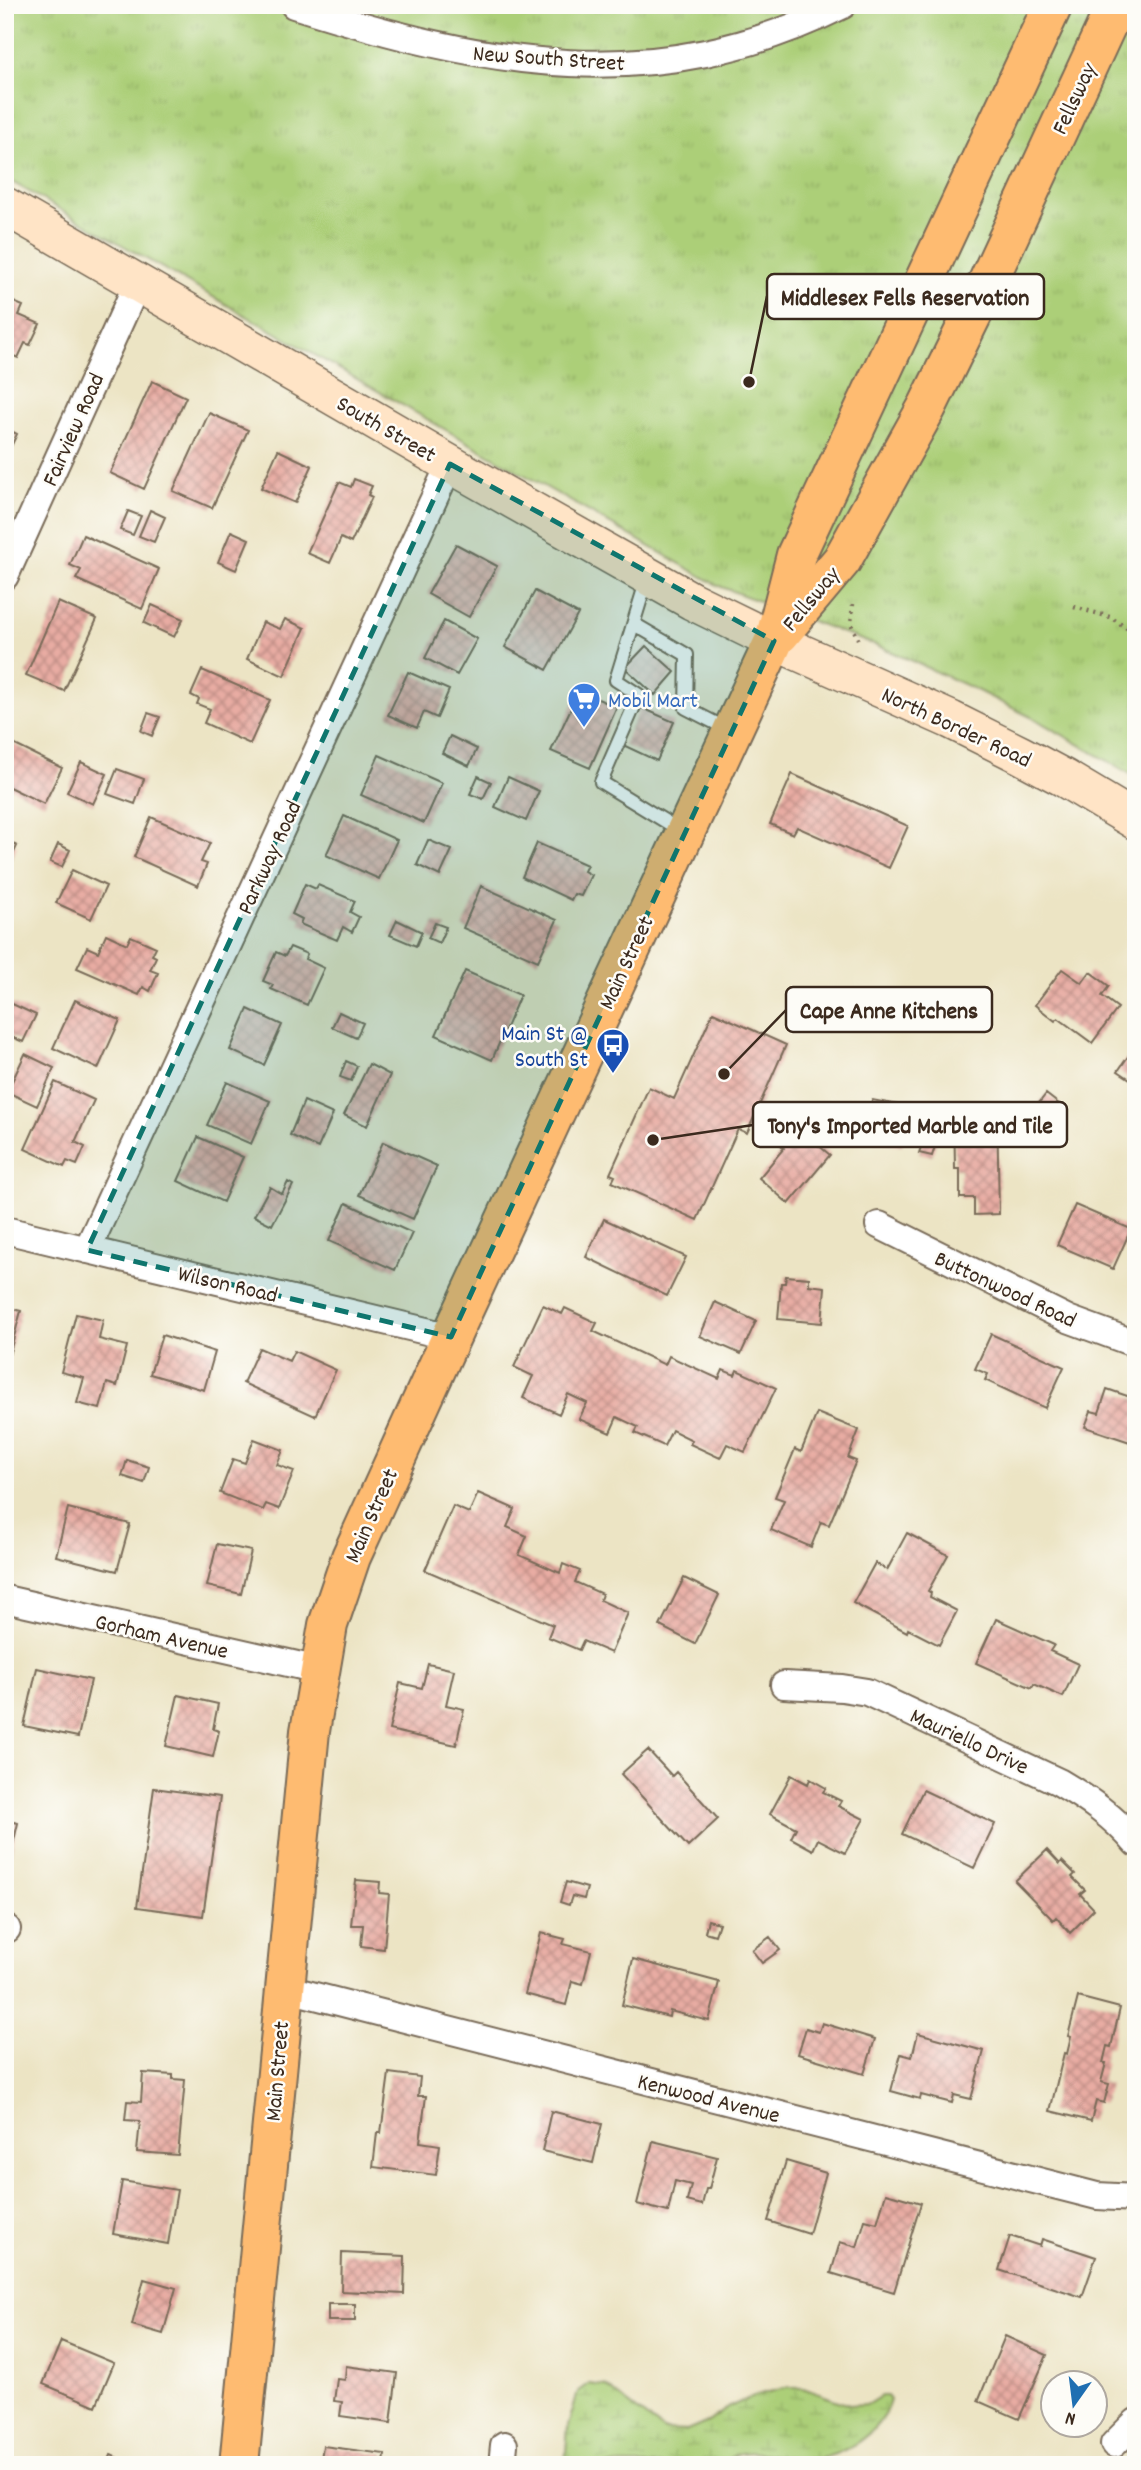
<svg xmlns="http://www.w3.org/2000/svg" width="1141" height="2470" font-family="Dekko,sans-serif">
  <defs>
    <pattern id="wetland-marsh" width="20" height="14" patternUnits="userSpaceOnUse" patternTransform="scale(1.75)"><rect width="20" height="14" fill="#accf78"/><path d="M1 5h8M5 5V1M11 12h8M15 12V8" fill="none" stroke="#95b267"/></pattern>
    <pattern id="park-tufts" width="24" height="20" patternUnits="userSpaceOnUse" patternTransform="scale(1.75)"><rect width="24" height="20" fill="#accf78"/><path d="M3 7l-1-3M5 7V3M7 7l1-3M15 17l-1-3M17 17v-4M19 17l1-3" fill="none" stroke="#95b267"/></pattern>
    <pattern id="building-cross-hatch" width="8" height="8" patternUnits="userSpaceOnUse" patternTransform="scale(1.75)"><rect width="8" height="8" fill="#e8aca3"/><path d="M0 0l8 8M0 8l8-8" fill="none" stroke="#bd8c84"/></pattern>
  </defs>
  <rect width="100%" height="100%" fill="#fdfcf7"/>
  <filter id="ink" filterUnits="userSpaceOnUse"><feTurbulence type="fractalNoise" baseFrequency=".0143" numOctaves="2"/><feDisplacementMap in="SourceGraphic" scale="14" xChannelSelector="R" yChannelSelector="G"/><feConvolveMatrix kernelMatrix="1 2 1 2 8 2 1 2 1" color-interpolation-filters="sRGB"/></filter>
  <filter id="wash" filterUnits="userSpaceOnUse"><feTurbulence type="fractalNoise" baseFrequency=".00686" numOctaves="4" result="noise"/><feDisplacementMap in="SourceGraphic" scale="28" xChannelSelector="R" yChannelSelector="G"/><feGaussianBlur stdDeviation="1.57" result="paint"/><feColorMatrix in="noise" values="0 0 0 0 0 0 0 0 0 0 0 0 0 0 0 0 0 1.4 0 .05"/><feComposite in="paint" operator="in"/></filter>
  <g filter="url(#wash)">
    <rect width="100%" height="100%" fill="#ece4c4"/>
    <!-- wetland -->
    <path fill="url(#wetland-marsh)" stroke="#747c4b" stroke-width="2" d="M589,2384L605,2386L663,2430L687,2431L708,2422L729,2407L754,2396L784,2388H803L849,2405L868,2404L881,2396H887L890,2400C881,2434 840,2459 805,2460C788,2460 750,2447 735,2455C730,2457 726,2462 722,2465H565L568,2426L578,2392Z"/>
    <!-- park -->
    <path fill="url(#park-tufts)" stroke="#747c4b" stroke-width="2" d="M5,5H1136V777L1033,718L972,688L883,648L719,586L5,178Z"/>
    <g id="blocks">
      <!-- building -->
      <path fill="url(#building-cross-hatch)" d="M9,300L23,306L19,315L40,324L30,345L25,343L18,358L5,352V308Z
        M152,381L186,397L144,489L110,473Z
        M209,413L248,430L212,508L173,491Z
        M5,423L9,425L7,429L17,434L5,459Z
        M278,450L312,466L295,503L261,488Z
        M354,479L372,486L368,495L372,497L351,543L341,538L330,563L307,553L339,482L351,487Z
        M150,510L165,517L154,542L139,536Z
        M128,511L141,516L133,535L120,530Z
        M231,531L249,539L236,570L218,562Z
        M83,535L159,569L142,609L76,579L81,570L70,565Z
        M456,544L497,566L469,617L428,594Z
        M535,591L578,614L547,670L505,647Z
        M58,602L97,619L64,691L26,675Z
        M152,605L183,619L174,637L144,623Z
        M285,619L305,628L284,676L247,659L263,622L280,629Z
        M444,621L477,639L457,675L425,658Z
        M646,646L675,672L655,695L625,668Z
        M202,670L270,700L250,744L204,723L210,709L197,704L199,699L191,695Z
        M408,672L449,690L437,718L424,712L417,728L388,715Z
        M579,691L617,707L590,768L551,751Z
        M640,707L674,722L657,761L623,745Z
        M148,713L160,717L152,736L141,731Z
        M450,736L477,749L469,766L442,753Z
        M5,740L62,768L44,804L5,785Z
        M379,755L442,783L424,823L361,795Z
        M81,762L107,774L93,804L67,792Z
        M117,769L144,779L135,804L107,794Z
        M792,774L908,826L889,868L797,827L793,834L770,824Z
        M478,776L491,782L483,799L470,794Z
        M508,777L539,791L526,821L495,807Z
        M344,816L397,840L379,879L326,855Z
        M151,817L210,843L201,862L207,864L198,886L134,857Z
        M5,840L17,846L5,872Z
        M428,840L452,850L440,876L417,865Z
        M537,843L587,865L584,871L591,875L581,896L574,894L571,900L522,877Z
        M58,844L70,850L62,867L50,862Z
        M72,870L106,886L91,919L56,903Z
        M305,884L316,889L318,885L355,901L350,912L359,917L352,932L343,927L337,940L300,924L302,919L292,914Z
        M481,886L557,920L538,961L463,928Z
        M397,920L422,932L416,946L390,935Z
        M435,923L446,927L439,943L428,938Z
        M106,934L127,944L131,936L156,947L152,955L156,957L150,970L158,973L150,991L143,987L139,995L77,968L87,947L98,952Z
        M290,947L307,954L305,959L324,968L307,1005L271,989L273,985L263,981L276,952L285,956Z
        M1062,969L1082,983L1090,972L1109,986L1102,996L1118,1008L1092,1043L1058,1018L1055,1021L1035,1005Z
        M465,971L520,995L492,1060L436,1035Z
        M75,1000L120,1020L98,1069L53,1048Z
        M8,1002L36,1015L23,1042L5,1034V1009Z
        M248,1009L282,1025L264,1065L230,1050Z
        M339,1012L363,1023L356,1038L332,1027Z
        M713,1012L786,1045L747,1133L738,1129L697,1220L612,1182L615,1176L610,1174L649,1087L674,1099Z
        M1136,1045V1083L1118,1071Z
        M25,1054L54,1068L37,1106L7,1092Z
        M346,1061L357,1066L351,1081L340,1077Z
        M369,1064L390,1075L367,1126L344,1115Z
        M55,1082L94,1100L75,1142L85,1147L77,1165L67,1161L64,1167L25,1149Z
        M227,1082L270,1101L251,1144L207,1125Z
        M1046,1094L1060,1105L1053,1114L1039,1103Z
        M872,1100L909,1107L902,1145L865,1139Z
        M304,1101L333,1114L318,1148L290,1135Z
        M997,1105L999,1214L974,1215V1198H960V1169H955L954,1106Z
        M808,1111L831,1130L818,1145L830,1155L789,1204L759,1178L784,1148L780,1144Z
        M198,1137L243,1157L223,1202L178,1181Z
        M924,1138L936,1143L932,1156L919,1153Z
        M383,1142L437,1166L413,1219L359,1195Z
        M288,1182L293,1185L272,1225L254,1216L270,1187L282,1194Z
        M346,1203L412,1233L395,1270L329,1241Z
        M1075,1205L1131,1229L1113,1269L1057,1245Z
        M604,1219L686,1257L667,1296L586,1257Z
        M786,1276L809,1278V1285L825,1287L822,1323L778,1319L781,1283H785Z
        M715,1302L756,1321L741,1354L700,1336Z
        M543,1305L562,1314L565,1308L597,1323L593,1331L665,1365L669,1356L719,1379L723,1370L735,1375L737,1370L776,1388L745,1452L727,1444L720,1458L690,1444L692,1440L672,1430L664,1446L635,1433L638,1427L617,1417L610,1433L579,1419L587,1403L568,1394L559,1414L523,1398L533,1376L514,1367Z
        M5,1307L21,1311L8,1359L5,1358Z
        M76,1314L103,1320L99,1339L127,1346L117,1386L107,1383L100,1409L77,1403L84,1378L61,1372Z
        M991,1334L1064,1367L1045,1408L985,1380L988,1374L975,1369Z
        M162,1335L215,1352L204,1390L150,1374Z
        M259,1348L289,1361L294,1351L336,1370L315,1416L243,1383Z
        M1107,1389L1136,1399V1444L1085,1427L1091,1411L1099,1413Z
        M817,1413L859,1430L848,1458L856,1461L829,1525L821,1522L811,1547L771,1530L784,1500L775,1497L795,1449L801,1452Z
        M254,1439L283,1450L277,1465L294,1471L279,1509L266,1504L263,1510L220,1493L233,1459L245,1463Z
        M127,1460L149,1467L144,1483L122,1476Z
        M478,1493L515,1509L507,1527L527,1536L519,1555L560,1573L563,1564L580,1571L575,1582L602,1594L600,1600L628,1613L611,1653L583,1641L579,1650L548,1637L553,1625L425,1570L453,1506L469,1513Z
        M68,1508L130,1524L117,1571L56,1556Z
        M907,1533L948,1555L928,1591L931,1593L930,1597L957,1611L939,1645L908,1629L907,1632L853,1603L875,1563L887,1570Z
        M217,1544L251,1551L241,1594L207,1586Z
        M684,1578L719,1595L695,1644L660,1626Z
        M996,1619L1054,1645L1050,1651L1078,1664L1063,1697L1034,1684L1032,1688L976,1663Z
        M428,1664L454,1670L446,1705L464,1709L456,1745L389,1730L400,1683L422,1688Z
        M37,1668L91,1680L78,1737L24,1726Z
        M178,1695L218,1704L213,1729L219,1731L213,1757L166,1746Z
        M648,1750L672,1776L676,1772L718,1819L688,1847L621,1774Z
        M791,1775L808,1784L810,1779L826,1788L823,1792L841,1801L838,1806L864,1819L845,1853L818,1839L813,1850L791,1838L796,1828L770,1814Z
        M154,1788L220,1797L203,1916L137,1907Z
        M923,1790L995,1824L974,1868L902,1834Z
        M5,1820L18,1823L9,1862L5,1861Z
        M1047,1850L1060,1864L1062,1861L1075,1874L1072,1877L1085,1890L1080,1894L1094,1909L1070,1933L1056,1917L1053,1920L1015,1881Z
        M356,1880L380,1882L379,1893L389,1894L384,1949L361,1946L363,1925H351Z
        M566,1882L587,1888L584,1899L572,1896L569,1905L560,1902Z
        M708,1920L719,1923L715,1935L705,1932Z
        M541,1933L565,1939L563,1944L591,1951L583,1984L572,1981L566,2005L525,1994Z
        M770,1937L780,1950L762,1963L752,1950Z
        M633,1959L719,1982L709,2021L670,2011L669,2017L622,2005Z
        M1078,1997L1120,2008L1111,2047L1107,2046L1103,2063H1106L1101,2082L1109,2084L1104,2103L1096,2101L1091,2121L1050,2111L1064,2053L1067,2054L1071,2037L1068,2036Z
        M822,2023L875,2039L864,2074L798,2054L806,2028L819,2032Z
        M918,2033L984,2051L971,2099L954,2095L952,2103L921,2095L920,2099L891,2091L901,2054L912,2057Z
        M143,2073L173,2075V2079L185,2080L178,2155L137,2152L140,2121L125,2120L127,2101L141,2102Z
        M389,2073L420,2077L418,2096H426L420,2142L440,2145L436,2175L373,2167L377,2133H381Z
        M551,2111L602,2124L593,2163L542,2151Z
        M653,2141L717,2157L709,2189H706L702,2205L687,2201L691,2185L675,2181L668,2212L637,2204Z
        M786,2161L826,2173L809,2234L768,2221Z
        M122,2181L177,2190L168,2244L113,2234Z
        M886,2193L921,2203L894,2292L831,2273L840,2242L857,2247L865,2220L877,2223Z
        M1010,2236L1040,2246L1042,2239L1096,2257L1082,2297L999,2270Z
        M342,2253L405,2256L404,2294L341,2291Z
        M144,2279L176,2288L163,2334L132,2325Z
        M328,2304H355V2321H328Z
        M1005,2336L1047,2355L1019,2419L978,2401Z
        M61,2341L114,2363L96,2406L43,2384Z
        M346,2366L397,2373L391,2423L340,2416L342,2402L334,2401L337,2379L345,2380Z
        M323,2446L385,2454L384,2465H320Z
        M111,2455L133,2465H107Z"/>
    </g>
  </g>
  <g filter="url(#ink)">
    <use href="#blocks" fill-opacity="0" stroke="#796b58" stroke-width="2"/>
    <g fill="none" stroke-linecap="round" stroke-linejoin="round">
      <defs>
        <path id="lane" d="M647,579L616,680L639,695L601,782L681,831
          M634,624L687,655L686,708L727,729"/>
        <path id="street" d="M294,5C487,66 653,99 843,5
          M5,576L138,282
          M879,1225L1068,1319L1136,1344
          M5,1230L451,1337
          M87,1250L450,464
          M5,1599L319,1670
          M784,1685L842,1688L867,1692L1059,1782C1088,1799 1114,1817 1136,1843
          M5,1928L7,1929
          M284,1988L1097,2196L1136,2198
          M1114,2444L1136,2422
          M502,2465L504,2445"/>
        <path id="secondary" d="M5,206L450,464L692,601L774,641L951,720L1021,755L1064,778L1136,821"/>
        <path id="primary" d="M780,634L842,560L927,407L977,305L1116,5
          M239,2465L310,1731L328,1625L351,1557L451,1337L774,641L796,555L1053,5"/>
      </defs>
      <!-- lane casing -->
      <use href="#lane" stroke="#796b58" stroke-width="16"/>
      <!-- street casing -->
      <use href="#street" stroke="#796b58" stroke-width="30"/>
      <!-- secondary casing -->
      <use href="#secondary" stroke="#796b58" stroke-width="40"/>
      <!-- primary casing -->
      <use href="#primary" stroke="#796b58" stroke-width="42"/>
      <!-- path -->
      <path stroke="#796b58" stroke-width="4.5" stroke-dasharray="2 5" stroke-linecap="butt" d="M853,604L851,623L858,639
        M1074,607L1110,617L1136,634"/>
      <!-- lane -->
      <use href="#lane" stroke="#fff" stroke-width="12"/>
      <!-- street -->
      <use href="#street" stroke="#fff" stroke-width="26"/>
      <!-- secondary -->
      <use href="#secondary" stroke="#ffe4c6" stroke-width="37"/>
      <!-- primary -->
      <use href="#primary" stroke="#febb71" stroke-width="38"/>
    </g>
  </g>
  <!-- marked area -->
  <path fill="#0f766e" fill-opacity="0.2" stroke="#0f766e" stroke-width="5" stroke-dasharray="14 9" stroke-linejoin="round" d="M450,464L774,641L451,1337L87,1250Z"/>
  <!-- icons -->
  <defs>
    <symbol id="supermarket-pin" viewBox="-11 -11 22 30"><path d="M0 17L-7.5 6A9.5 9.5 0 1 1 7.5 6Z" fill="#3f7fe0" stroke="#fdfcf7"/><path d="M-6-5.5h2.5l.6 2H6L4.5 2H-2.5L-4.4-4H-6ZM-1.5 3.2a1.3 1.3 0 1 0 .1 0ZM3 3.2a1.3 1.3 0 1 0 .1 0Z" fill="#fff"/></symbol>
    <symbol id="bus-pin" viewBox="-11 -11 22 30"><path d="M0 17L-7.5 6A9.5 9.5 0 1 1 7.5 6Z" fill="#1a4fb4" stroke="#fdfcf7"/><path d="M-5-6H5V4H4V6H2V4H-2V6H-4V4H-5ZM-3.5-4V0h7V-4ZM-3.5 1.2v1.5H-2V1.2ZM2 1.2v1.5H3.5V1.2Z" fill="#fff"/></symbol>
  </defs>
  <g fill-rule="evenodd">
    <use href="#supermarket-pin" x="565" y="680" width="38" height="52"/>
    <use href="#bus-pin" x="594" y="1026" width="38" height="52"/>
  </g>
  <g text-anchor="middle" stroke-width="5" stroke-linejoin="round" paint-order="stroke">
    <!-- street labels -->
    <g font-size="23" fill="#3b2a1e" stroke="#fdfcf7">
      <text transform="translate(549 57) rotate(4)" y="8">New South Street</text>
      <text transform="translate(1073 98) rotate(-65)" y="8">Fellsway</text>
      <text transform="translate(387 428) rotate(30)" y="8">South Street</text>
      <text transform="translate(72 429) rotate(-66)" y="8">Fairview Road</text>
      <text transform="translate(810 598) rotate(-50)" y="8">Fellsway</text>
      <text transform="translate(957 726) rotate(25)" y="8">North Border Road</text>
      <text transform="translate(268 857) rotate(-65)" y="8">Parkway Road</text>
      <text transform="translate(625 962) rotate(-65)" y="8">Main Street</text>
      <text transform="translate(228 1283) rotate(13)" y="8">Wilson Road</text>
      <text transform="translate(1006 1288) rotate(25)" y="8">Buttonwood Road</text>
      <text transform="translate(370 1515) rotate(-66)" y="8">Main Street</text>
      <text transform="translate(162 1635) rotate(13)" y="8">Gorham Avenue</text>
      <text transform="translate(970 1740) rotate(25)" y="8">Mauriello Drive</text>
      <text transform="translate(276 2071) rotate(-85)" y="8">Main Street</text>
      <text transform="translate(709 2097) rotate(14)" y="8">Kenwood Avenue</text>
    </g>
    <!-- shop labels -->
    <g font-size="23" fill="#366cbe" stroke="#fdfcf7" text-anchor="start">
      <text x="608" y="707">Mobil Mart</text>
    </g>
    <!-- transit labels -->
    <g font-size="23" fill="#164399" stroke="#fdfcf7" text-anchor="end">
      <text x="588" y="1040">Main St @<tspan x="588" dy="26">South St</tspan></text>
    </g>
  </g>
  <!-- callouts -->
  <path fill="none" stroke="#3b2a1e" stroke-width="2.5" d="M749 382L767 296M724 1074L786 1010M653 1140L753 1125"/>
  <g fill="#3b2a1e" stroke="#fdfcf7" stroke-width="2.5">
    <circle cx="749" cy="382" r="7"/>
    <circle cx="724" cy="1074" r="7"/>
    <circle cx="653" cy="1140" r="7"/>
  </g>
  <g fill="#fdfcf7" stroke="#3b2a1e" stroke-width="2.5">
    <rect x="767" y="274" width="277" height="45" rx="7"/>
    <rect x="786" y="987" width="206" height="45" rx="7"/>
    <rect x="753" y="1102" width="314" height="45" rx="7"/>
  </g>
  <g font-size="24" text-anchor="middle" font-weight="bold" fill="#3b2a1e">
    <text x="905" y="305">Middlesex Fells Reservation</text>
    <text x="889" y="1018">Cape Anne Kitchens</text>
    <text x="910" y="1133">Tony's Imported Marble and Tile</text>
  </g>
  <!-- margin -->
  <rect width="1141" height="2470" fill="none" stroke="#fdfcf7" stroke-width="28"/>
  <!-- north arrow -->
  <g transform="translate(1074 2404) rotate(194)"><circle r="33" fill="#fdfcf7" stroke="#afa8a0" stroke-width="2"/>
  <path d="M0-5L12 26L0 18L-12 26Z" fill="#1f6fb2"/>
  <text y="-10" font-size="19" font-weight="bold" text-anchor="middle" fill="#3b2a1e">N</text>
  </g>
</svg>
